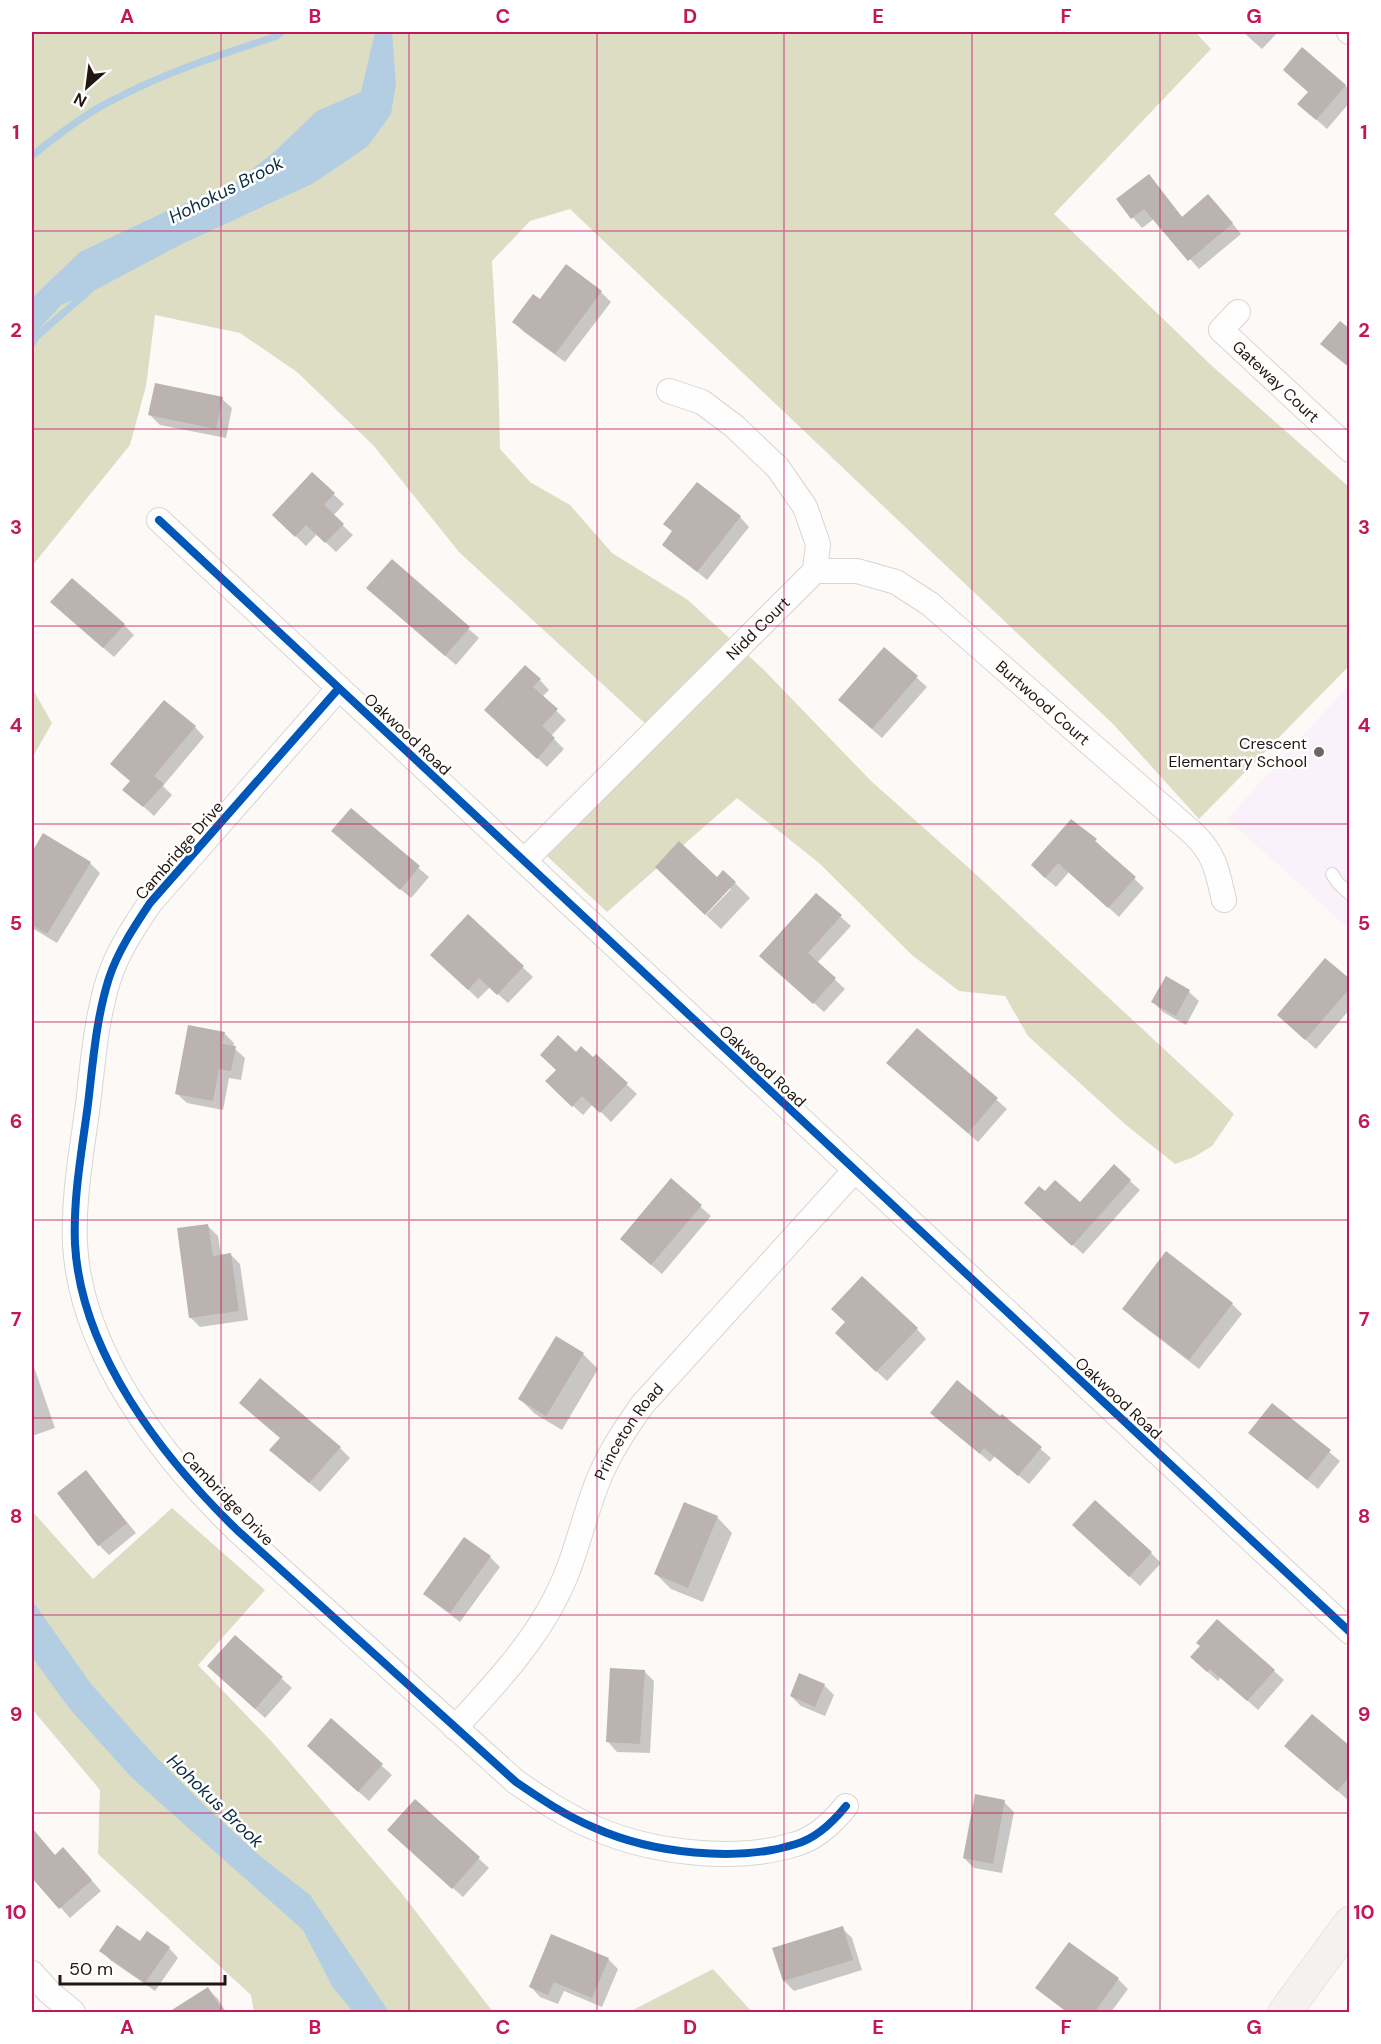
<svg xmlns="http://www.w3.org/2000/svg" width="1381" height="2044" font-family="'DM Sans',sans-serif">
  <rect width="100%" height="100%" fill="#fcf9f7"/>
  <!-- education -->
  <path fill="#faf1fb" d="M1349,685V929L1227,819Z"/>
  <!-- forest -->
  <path fill="#ddddc3" d="M32,32H1195L1211,49L1054,214L1211,365L1349,487V666L1199,819L1114,725L570,209L530,221L492,261L498,367L500,449L530,482L570,505L612,553L688,600L764,670L871,781L970,869L1234,1114L1212,1146L1194,1157L1175,1164L1126,1125L1028,1036L1005,996L959,991L912,955L819,863L737,798L607,912L547,856L662,739L459,552L374,446L297,372L240,333L155,315L146,386L130,445L32,566Z
    M32,688L52,723L32,758Z
    M172,1508L265,1590L198,1665L272,1742L400,1891L493,2012H254L251,1995L98,1854L100,1790L32,1709V1511L93,1579Z
    M713,1969L752,2012H629Z"/>
  <!-- water -->
  <path fill="#b3cee2" d="M375,32H392L396,83L391,114L368,146L314,183L180,245L99,288L61,305L32,337V298L80,252L171,209L232,185L273,153L317,111L361,92Z
    M32,1600L91,1684L154,1755L203,1804L260,1856L310,1895L389,2012H353L332,1986L303,1930L131,1777L69,1708L32,1657Z"/>
  <!-- shadow -->
  <path fill="#0003" d="M1243,32H1278L1262,49Z
    M1302,49L1350,90V102L1327,129L1299,104L1309,92Z
    M1149,176L1183,218L1218,206L1241,234L1199,269L1154,219L1142,228L1118,200Z
    M601,292L611,302L565,362L524,332L514,322L540,301Z
    M222,399L232,408L226,438L160,425L150,415Z
    M312,474L344,504L333,516L353,535L336,552L317,534L306,546L274,515Z
    M740,517L749,527L707,580L664,544Z
    M392,562L479,638L456,665L378,598Z
    M62,612L124,625L134,635L114,657Z
    M885,649L927,687L882,738L850,710Z
    M540,680L549,690L542,697L566,720L551,736L564,749L547,767L496,720Z
    M195,727L204,737L163,786L172,795L154,816L125,790Z
    M351,810L429,877L411,898L343,841Z
    M1084,830L1144,888L1119,917L1069,872L1056,887L1042,875Z
    M44,835L90,863L100,873L57,943L32,928V855Z
    M717,879L735,883L750,898L721,929L706,915L731,889Z
    M816,895L851,926L817,963L845,989L824,1012L771,965Z
    M468,916L533,977L508,1003L490,987L478,999L441,964Z
    M1166,978L1189,992L1199,1001L1186,1025L1163,1012L1153,1002Z
    M1350,981V1009L1316,1049L1289,1025Z
    M917,1030L1007,1109L978,1142L898,1073Z
    M224,1033L234,1043L233,1047L245,1058L241,1080L229,1078L223,1110L187,1103L177,1094Z
    M576,1054L593,1059L596,1056L637,1094L611,1122L593,1104L583,1115L557,1091Z
    M671,1181L711,1216L662,1274L631,1248Z
    M1130,1181L1140,1190L1083,1254L1036,1212L1045,1193L1080,1204Z
    M208,1226L218,1236L221,1256L230,1254L240,1264L248,1320L200,1327L190,1317Z
    M1232,1304L1242,1314L1199,1369L1134,1319L1124,1309Z
    M917,1329L926,1339L887,1381L846,1343Z
    M583,1354L598,1369L562,1430L535,1414L520,1399Z
    M32,1361L55,1428L32,1436Z
    M1272,1405L1340,1461L1318,1489L1250,1433Z
    M1002,1416L1051,1458L1029,1484L995,1456L990,1462L942,1422L1000,1418Z
    M340,1448L350,1458L320,1492L281,1459Z
    M86,1472L136,1533L109,1555L99,1545Z
    M717,1517L732,1533L703,1602L671,1589L656,1574Z
    M1084,1535L1151,1553L1161,1563L1140,1586Z
    M490,1557L500,1567L460,1622L435,1603L425,1594Z
    M236,1637L292,1688L265,1718L219,1676Z
    M1202,1667L1274,1671L1284,1680L1258,1710L1221,1677L1218,1681Z
    M644,1671L654,1681L650,1753L617,1752L608,1742Z
    M824,1685L834,1695L825,1716L801,1706L791,1696Z
    M332,1721L392,1775L369,1801L319,1756Z
    M1350,1748V1798L1348,1800L1296,1755Z
    M415,1801L489,1868L463,1897L399,1840Z
    M1004,1802L1014,1812L1002,1873L974,1868L964,1858Z
    M36,1835L56,1856L73,1859L101,1891L70,1918L32,1875V1839Z
    M842,1928L852,1938L862,1970L794,1991L784,1981Z
    M140,1943L169,1948L178,1958L155,1991L110,1960L101,1950Z
    M608,1959L618,1969L602,2007L564,1991L558,2004L540,1997L531,1987Z
    M1118,1979L1128,1989L1111,2012H1067L1037,1988Z
    M208,1989L218,1999L226,2012H189Z"/>
  <g fill="none" stroke-linecap="round" stroke-linejoin="round">
    <!-- stream -->
    <path stroke="#b3cee2" stroke-width="7" d="M32,156C56,136 86,113 115,99C166,72 223,54 277,36L282,32
      M32,344L37,336L91,289"/>
  </g>
  <!-- building -->
  <path fill="#bab3b0" d="M1302,47L1346,85L1316,120L1297,104L1308,92L1283,70Z
    M1149,174L1182,217L1208,194L1233,223L1188,261L1144,209L1131,219L1116,199Z
    M566,264L602,291L555,354L512,322L533,294L540,299Z
    M1340,321L1350,329V368L1320,344Z
    M155,383L223,397L216,429L148,415Z
    M312,472L335,493L324,505L344,524L325,543L306,525L295,537L272,515Z
    M697,482L741,516L697,572L662,545L672,531L663,524Z
    M392,559L470,627L445,656L366,588Z
    M72,578L125,624L103,648L50,602Z
    M884,647L918,676L872,729L838,700Z
    M525,665L541,679L533,687L558,709L542,726L555,738L537,759L484,710Z
    M164,700L196,726L154,776L164,784L143,807L122,790L130,781L110,764Z
    M351,808L420,866L400,890L331,831Z
    M1071,819L1097,839L1095,841L1136,877L1108,908L1058,863L1045,878L1031,865Z
    M43,833L91,862L47,934L32,925V852Z
    M679,841L717,877L723,870L736,882L705,915L655,867Z
    M816,893L842,915L808,953L836,978L813,1004L759,956Z
    M468,914L524,966L497,995L479,978L468,990L430,955Z
    M1325,958L1350,979V988L1305,1040L1277,1015Z
    M1166,976L1190,990L1176,1016L1151,1002Z
    M188,1025L225,1032L222,1044L236,1046L231,1071L219,1069L213,1101L175,1094Z
    M917,1028L998,1098L968,1133L886,1063Z
    M558,1035L576,1052L581,1046L593,1057L596,1054L628,1083L600,1113L582,1096L572,1107L545,1081L556,1070L540,1055Z
    M1114,1164L1131,1180L1072,1246L1024,1203L1039,1186L1045,1191L1055,1180L1080,1202Z
    M671,1178L702,1205L651,1265L620,1239Z
    M208,1224L213,1256L231,1253L239,1311L189,1318L177,1228Z
    M1166,1251L1233,1303L1189,1360L1122,1309Z
    M862,1276L918,1328L876,1372L835,1333L845,1322L831,1309Z
    M556,1336L584,1353L546,1416L518,1399Z
    M260,1378L341,1447L309,1483L269,1450L280,1438L239,1403Z
    M957,1380L1000,1416L1002,1414L1042,1447L1018,1476L984,1448L980,1454L930,1413Z
    M1272,1403L1331,1450L1307,1480L1248,1433Z
    M86,1470L127,1523L98,1546L57,1493Z
    M1095,1500L1152,1552L1129,1577L1072,1525Z
    M684,1502L718,1516L688,1588L654,1574Z
    M464,1537L491,1556L450,1613L423,1594Z
    M1217,1619L1275,1670L1247,1701L1210,1669L1207,1672L1190,1657L1200,1646L1196,1643Z
    M235,1635L283,1677L255,1709L207,1666Z
    M610,1668L645,1670L640,1744L606,1742Z
    M799,1673L825,1684L815,1707L790,1696Z
    M1312,1714L1350,1746V1776L1337,1791L1284,1746Z
    M331,1718L383,1764L358,1792L307,1746Z
    M975,1794L1005,1800L993,1864L963,1858Z
    M415,1799L480,1857L452,1889L387,1830Z
    M32,1828L55,1855L63,1847L92,1880L59,1909L32,1878Z
    M117,1925L140,1941L147,1931L170,1947L145,1983L99,1951Z
    M843,1926L853,1960L783,1981L772,1948Z
    M551,1934L609,1958L592,1998L554,1982L548,1995L529,1987Z
    M1069,1942L1119,1978L1094,2013H1068L1035,1988Z
    M208,1987L224,2013H167Z"/>
  <g fill="none" stroke-linecap="round" stroke-linejoin="round">
    <defs>
      <path id="service" d="M1332,874L1338,883L1350,894"/>
      <g id="minor">
        <path d="M1349,32H1350"/>
        <path id="s1" d="M1238,312L1221,330L1350,450"/>
        <path d="M159,520L1350,1632"/>
        <path id="s2" d="M815,571H857L896,582L930,604L1195,835C1216,857 1217,871 1224,900"/>
        <path d="M339,688L150,903C134,927 118,951 109,978C96,1019 93,1062 88,1104C82,1150 73,1197 75,1244C81,1353 162,1457 237,1530L516,1782C541,1799 566,1816 595,1828C651,1853 737,1863 796,1844C817,1838 833,1822 846,1806"/>
        <path id="s3" d="M524,861L815,571L818,544L805,507L778,468L734,426L702,402L669,391"/>
        <path id="s4" d="M455,1728C492,1687 531,1647 556,1597C576,1559 583,1516 600,1476C611,1450 626,1428 642,1405L855,1170"/>
        <path d="M32,1973L49,1992L73,2012"/>
      </g>
      <path id="secondary" d="M1285,2012L1350,1923"/>
    </defs>
    <!-- service casing -->
    <use href="#service" stroke="#dbd4cf" stroke-width="14"/>
    <!-- minor casing -->
    <use href="#minor" stroke="#dbd4cf" stroke-width="26"/>
    <!-- secondary casing -->
    <use href="#secondary" stroke="#dbd4cf" stroke-width="34"/>
    <!-- service -->
    <use href="#service" stroke="#fffefe" stroke-width="12"/>
    <!-- minor -->
    <use href="#minor" stroke="#fffefe" stroke-width="24"/>
    <!-- secondary -->
    <use href="#secondary" stroke="#f5f1f1" stroke-width="33"/>
    <defs>
      <path id="cycleway" d="M159,520L1350,1632
        M339,688L150,903C134,927 118,951 109,978C96,1019 93,1062 88,1104C82,1150 73,1197 75,1244C81,1353 162,1457 237,1530L516,1782C541,1799 566,1816 595,1828C651,1853 737,1863 796,1844C817,1838 833,1822 846,1806"/>
    </defs>
    <!-- cycleway casing -->
    <use href="#cycleway" stroke="#fff" stroke-width="11"/>
    <!-- cycleway -->
    <use href="#cycleway" stroke="#0057b8" stroke-width="8"/>
  </g>
  <!-- grid -->
  <path fill="none" stroke="#c2185b" stroke-width="1.5" stroke-opacity="0.55" d="M221,32V2012M409,32V2012M597,32V2012M784,32V2012M972,32V2012M1160,32V2012M32,231H1350M32,429H1350M32,626H1350M32,824H1350M32,1022H1350M32,1220H1350M32,1418H1350M32,1615H1350M32,1813H1350"/>
  <!-- markers -->
  <circle fill="#6e6661" stroke="#fff" stroke-width="2" cx="1319" cy="752" r="6"/>
  <g text-anchor="middle" stroke-width="5" stroke-linejoin="round" paint-order="stroke">
    <!-- street labels -->
    <g font-size="16" fill="#221710" stroke="#fff">
      <text dy="6" stroke="none"><textPath href="#s1" startOffset="100">Gateway Court</textPath></text>
      <text dy="6" stroke="none"><textPath href="#s3" startOffset="330">Nidd Court</textPath></text>
      <text dy="6" stroke="none"><textPath href="#s2" startOffset="273">Burtwood Court</textPath></text>
      <text transform="translate(408 734) rotate(43)" y="6">Oakwood Road</text>
      <text transform="translate(179 850) rotate(-49)" y="6">Cambridge Drive</text>
      <text transform="translate(763 1066) rotate(43)" y="6">Oakwood Road</text>
      <text transform="translate(1119 1398) rotate(43)" y="6">Oakwood Road</text>
      <text dy="6" stroke="none"><textPath href="#s4" startOffset="348">Princeton Road</textPath></text>
      <text transform="translate(228 1498) rotate(46)" y="6">Cambridge Drive</text>
    </g>
    <!-- poi labels -->
    <g font-size="16" fill="#221710" stroke="#fff" text-anchor="end">
      <text x="1307" y="749">Crescent<tspan x="1307" dy="18">Elementary School</tspan></text>
    </g>
    <!-- water labels -->
    <g font-size="18" font-style="italic" fill="#0b2c41" stroke="#fff">
      <text transform="translate(226 190) rotate(-27)" y="6">Hohokus Brook</text>
      <text transform="translate(215 1801) rotate(44)" y="6">Hohokus Brook</text>
    </g>
  </g>
  <!-- border -->
  <rect width="1381" height="2044" fill="none" stroke="#ffffff" stroke-width="66"/>
  <!-- north arrow -->
  <g transform="translate(87 87) rotate(208)" stroke="#ffffff" stroke-width="4.5" paint-order="stroke">
  <path d="M0-4.5L10 22L0 15L-10 22Z" fill="#221710"/>
  <text y="-9" font-size="16" font-weight="bold" text-anchor="middle" fill="#221710">N</text>
  </g>
  <!-- scale -->
  <path d="M60 1975v9h165v-9" fill="none" stroke="#221710" stroke-width="3"/>
  <text x="69" y="1975" font-size="18" fill="#221710" stroke="#ffffff" stroke-width="4.5" paint-order="stroke">50 m</text>
  <rect x="33" y="33" width="1315" height="1978" fill="none" stroke="#c2185b" stroke-width="2"/>
  <g font-size="20" text-anchor="middle" font-weight="bold" fill="#c2185b">
    <text x="127" y="23">A</text>
    <text x="315" y="23">B</text>
    <text x="503" y="23">C</text>
    <text x="690" y="23">D</text>
    <text x="878" y="23">E</text>
    <text x="1066" y="23">F</text>
    <text x="1254" y="23">G</text>
    <text x="16" y="139">1</text>
    <text x="1364" y="139">1</text>
    <text x="16" y="337">2</text>
    <text x="1364" y="337">2</text>
    <text x="16" y="534">3</text>
    <text x="1364" y="534">3</text>
    <text x="16" y="732">4</text>
    <text x="1364" y="732">4</text>
    <text x="16" y="930">5</text>
    <text x="1364" y="930">5</text>
    <text x="16" y="1128">6</text>
    <text x="1364" y="1128">6</text>
    <text x="16" y="1326">7</text>
    <text x="1364" y="1326">7</text>
    <text x="16" y="1523">8</text>
    <text x="1364" y="1523">8</text>
    <text x="16" y="1721">9</text>
    <text x="1364" y="1721">9</text>
    <text x="16" y="1919">10</text>
    <text x="1364" y="1919">10</text>
    <text x="127" y="2034">A</text>
    <text x="315" y="2034">B</text>
    <text x="503" y="2034">C</text>
    <text x="690" y="2034">D</text>
    <text x="878" y="2034">E</text>
    <text x="1066" y="2034">F</text>
    <text x="1254" y="2034">G</text>
  </g>
</svg>
